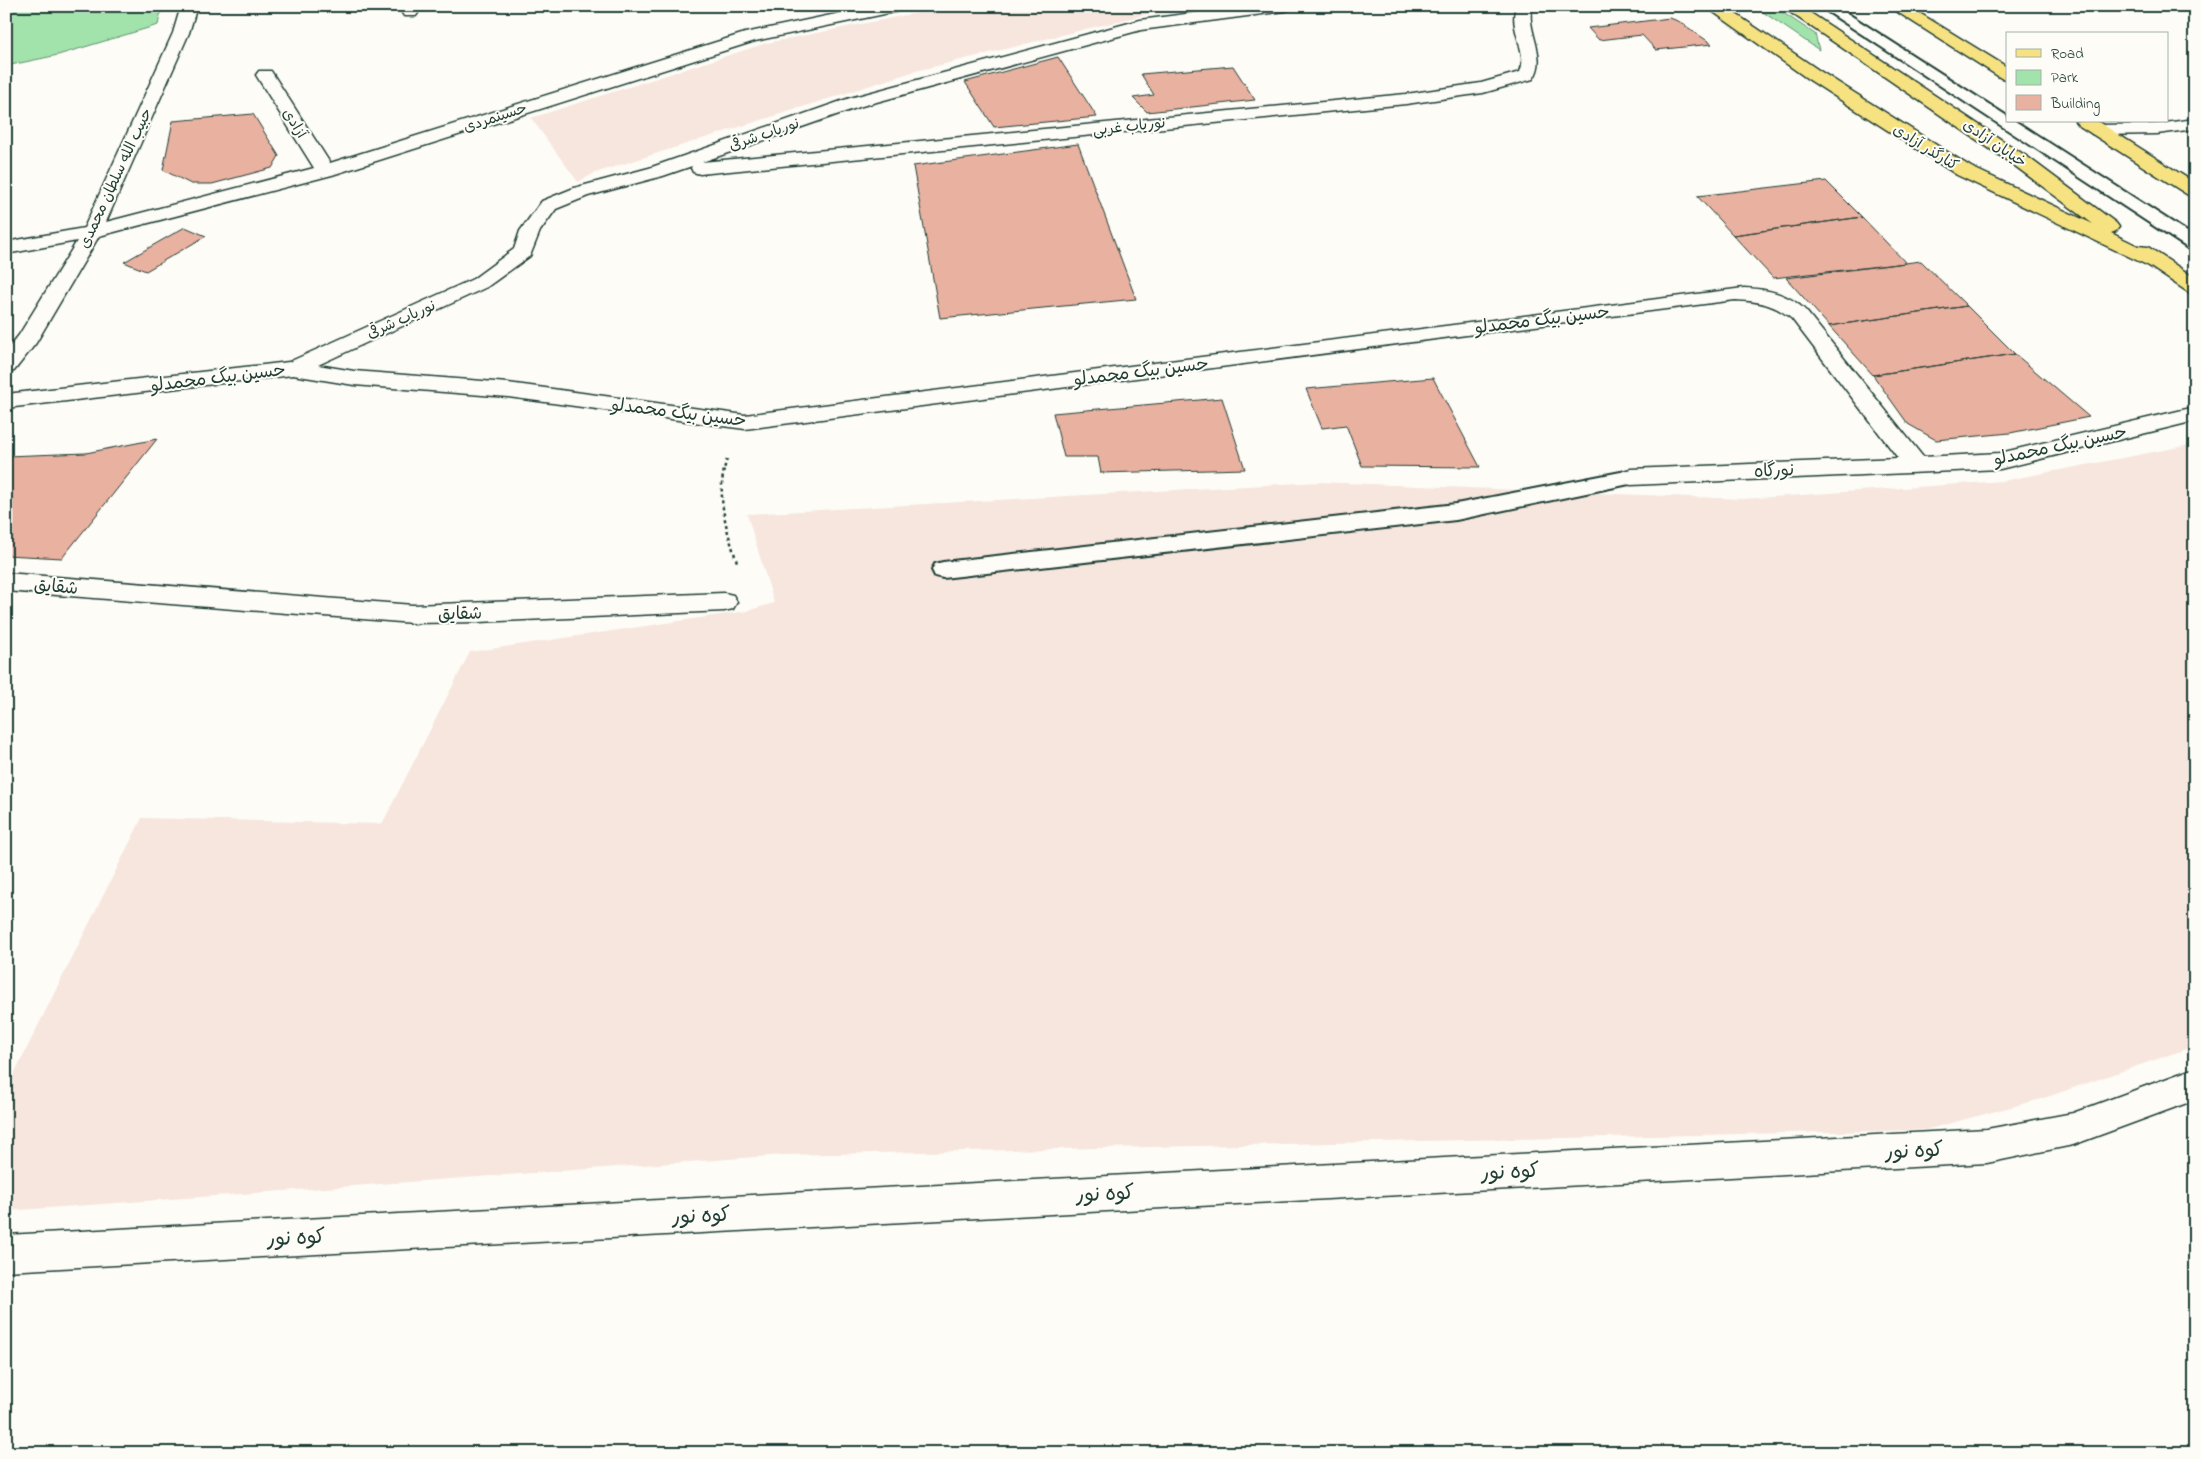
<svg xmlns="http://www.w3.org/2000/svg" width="2201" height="1459" font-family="'Indie Flower','Playpen Sans Arabic',sans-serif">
  <rect width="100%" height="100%" fill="#fdfcf7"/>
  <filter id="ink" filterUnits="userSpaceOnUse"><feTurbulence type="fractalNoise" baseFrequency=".02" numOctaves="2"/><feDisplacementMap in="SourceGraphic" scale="10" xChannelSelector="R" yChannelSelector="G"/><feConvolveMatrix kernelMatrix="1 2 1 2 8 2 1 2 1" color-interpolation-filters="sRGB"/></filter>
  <g filter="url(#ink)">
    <!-- built -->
    <path fill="#f7e6dd" d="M951,6H1180L912,72L595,173L578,182L531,118L767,43Z
      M2195,444V1046L2041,1099L1925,1130L783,1155L6,1211V1090L142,818L382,824L470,652L747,611L774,603L747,514L1319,482L1743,499L2003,481Z"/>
    <!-- green -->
    <path fill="#a2e3ac" stroke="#609070" d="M6,6H162L158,25L58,55L6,66Z
      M1754,6H1773L1815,34L1819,50Z"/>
    <!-- building -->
    <path fill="#e9b1a0" stroke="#1f3d34" d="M1670,18L1680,22L1712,44L1656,50L1642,35L1599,40L1588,28Z
      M1058,57L1097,117L994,127L965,82Z
      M1233,66L1255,100L1147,112L1133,98L1154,95L1141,74Z
      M253,114L279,156L272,168L212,184H191L163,170L173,121Z
      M1078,144L1136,299L940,318L913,166Z
      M1826,181L1862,217L1733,235L1697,196Z
      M1862,217L1906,263L1773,278L1733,235Z
      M185,227L206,236L146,271L124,262Z
      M1921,261L1967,306L1829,326L1786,278Z
      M1967,306L2015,354L1873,375L1829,326Z
      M2015,354L2089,417L2010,433L1936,440L1908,424L1873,375Z
      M1433,378L1480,467L1362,466L1346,425L1322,428L1306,389Z
      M1222,398L1245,469L1101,473L1098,457H1064L1053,413Z
      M157,439L62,558L6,555V456L86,453Z"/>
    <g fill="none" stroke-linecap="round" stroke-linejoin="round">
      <defs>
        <path id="service" d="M1819,6H1836L2007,116V121H2015L2195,237V250L2189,249Z
          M1631,470L1639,472L1642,477L1639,482L1456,520L943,578L935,576L932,570L935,564L943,562L1456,504Z"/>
        <path id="minor" d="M181,6H197L189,33L106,222L314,168L256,75L259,71H271L330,163L745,33L874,6H907L905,9L899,11L755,41L332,175L99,236L36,343L14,371L6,373V351L19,335L77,241L6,254V242L84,228L173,33Z
          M402,6H418V13L416,16H404L402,13Z
          M1246,6H1293L1291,9L1285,11L1141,30L862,106L702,162L1406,94L1481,83L1520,72C1529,51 1508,30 1516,6H1532C1525,31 1549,56 1533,79L1483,93L1406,104L700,174L693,172L691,168L692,166L663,176L588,196L556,209L540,231L530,256L487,287L318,365L354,371L508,383L745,415L1744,288C1768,289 1789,294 1806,311L1923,457L2000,453L2195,407V421L2000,469L1631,485L1623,483L1619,477L1623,471L1631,469L1898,458L1792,319C1775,304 1758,301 1735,300L745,429L508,397L354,385L293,375L6,408V394L289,362L473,279L514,249L520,231L542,201L574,188L649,168L850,98L1140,20Z
          M6,573L413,605L724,593L733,595L737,602L733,609L724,611L479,622L413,623L6,591Z
          M2195,1068V1100L2073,1145L1987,1163L6,1271V1235L1987,1129L2073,1113Z"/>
        <path id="tertiary" d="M2195,119V129L2157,134L2098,135L2092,134L2089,130L2092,126L2098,125L2157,124Z"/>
        <path id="primary" d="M1705,6H1724L1820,71L1971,167L2093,224L2015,166L1781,6H1800L2029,158L2116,223L2119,227L2116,231L2111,233L2138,246L2148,247L2195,278V294L2188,292L2149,266L1957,175L1808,79Z
          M1888,6H1908L2007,67V79L2001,78Z
          M2075,121H2097L2195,183V197L2188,195L2078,125Z"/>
      </defs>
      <!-- service casing -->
      <use href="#service" stroke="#1f3d34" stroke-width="4"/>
      <!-- minor casing -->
      <use href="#minor" stroke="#1f3d34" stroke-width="3"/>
      <!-- tertiary casing -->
      <use href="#tertiary" stroke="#1f3d34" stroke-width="3"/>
      <!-- primary casing -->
      <use href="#primary" stroke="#1f3d34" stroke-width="3"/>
      <!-- path -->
      <path stroke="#1f3d34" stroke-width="2.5" stroke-dasharray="3 3" stroke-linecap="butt" d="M727,459C715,494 726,528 737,562"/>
      <!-- service -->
      <use href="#service" fill="#fdfcf7" fill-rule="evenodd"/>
      <!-- minor -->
      <use href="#minor" fill="#fdfcf7" fill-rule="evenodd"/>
      <!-- tertiary -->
      <use href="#tertiary" fill="#fdfcf7" fill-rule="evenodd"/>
      <!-- primary -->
      <use href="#primary" fill="#f7e281" fill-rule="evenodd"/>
    </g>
  </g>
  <g text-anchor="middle" stroke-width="4" stroke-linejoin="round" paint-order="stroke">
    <!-- far-street labels -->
    <g font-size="15" fill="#1f3d34" stroke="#fdfcf7">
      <text transform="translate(495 117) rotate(-18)" y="5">حسینمردی</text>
      <text transform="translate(295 123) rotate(58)" y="5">آزادی</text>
      <text transform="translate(1129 126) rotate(-6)" y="5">نوریاب غربی</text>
      <text transform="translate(764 134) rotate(-19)" y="5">نوریاب شرقی</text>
      <text transform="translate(1995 143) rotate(34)" y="5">خیابان آزادی</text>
      <text transform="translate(1926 147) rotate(32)" y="5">کنارگذر آزادی</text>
      <text transform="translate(115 178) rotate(-65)" y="5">حبیب الله سلطان محمدی</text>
      <text transform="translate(401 319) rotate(-24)" y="5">نوریاب شرقی</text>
    </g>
    <!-- street labels -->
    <g font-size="18" fill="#1f3d34" stroke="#fdfcf7">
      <text transform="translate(1542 319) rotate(-7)" y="6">حسین بیگ محمدلو</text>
      <text transform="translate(1141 371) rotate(-7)" y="6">حسین بیگ محمدلو</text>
      <text transform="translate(218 377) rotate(-7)" y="6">حسین بیگ محمدلو</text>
      <text transform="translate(679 412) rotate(7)" y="6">حسین بیگ محمدلو</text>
      <text transform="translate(2060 445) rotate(-12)" y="6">حسین بیگ محمدلو</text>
      <text transform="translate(1774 470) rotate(-3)" y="6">نورگاه</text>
      <text transform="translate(56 586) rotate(5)" y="6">شقایق</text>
      <text transform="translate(460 613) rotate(-1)" y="6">شقایق</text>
    </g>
    <!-- near-street labels -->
    <g font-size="21" fill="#1f3d34" stroke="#fdfcf7">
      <text transform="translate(1914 1150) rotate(-3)" y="7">کوه نور</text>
      <text transform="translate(1510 1171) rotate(-3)" y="7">کوه نور</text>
      <text transform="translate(1105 1193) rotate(-3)" y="7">کوه نور</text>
      <text transform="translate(701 1215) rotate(-3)" y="7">کوه نور</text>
      <text transform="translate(296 1237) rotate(-3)" y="7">کوه نور</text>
    </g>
  </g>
  <!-- margin -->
  <rect width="2201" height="1459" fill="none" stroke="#fdfcf7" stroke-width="25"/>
  <rect x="12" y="12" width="2176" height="1434" fill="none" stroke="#1f3d34" stroke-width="2" filter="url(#ink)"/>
  <!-- legend -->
  <rect x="2006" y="32" width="162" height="90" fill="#fdfcf7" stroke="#a4b0a9"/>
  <rect x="2016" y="49" width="25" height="8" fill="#f7e281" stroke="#a4b0a9"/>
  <text x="2051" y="58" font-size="15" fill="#1f3d34">Road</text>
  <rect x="2016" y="70" width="25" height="15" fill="#a2e3ac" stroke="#a4b0a9"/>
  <text x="2051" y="82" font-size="15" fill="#1f3d34">Park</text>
  <rect x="2016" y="95" width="25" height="15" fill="#e9b1a0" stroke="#a4b0a9"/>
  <text x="2051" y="108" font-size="15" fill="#1f3d34">Building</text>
</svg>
